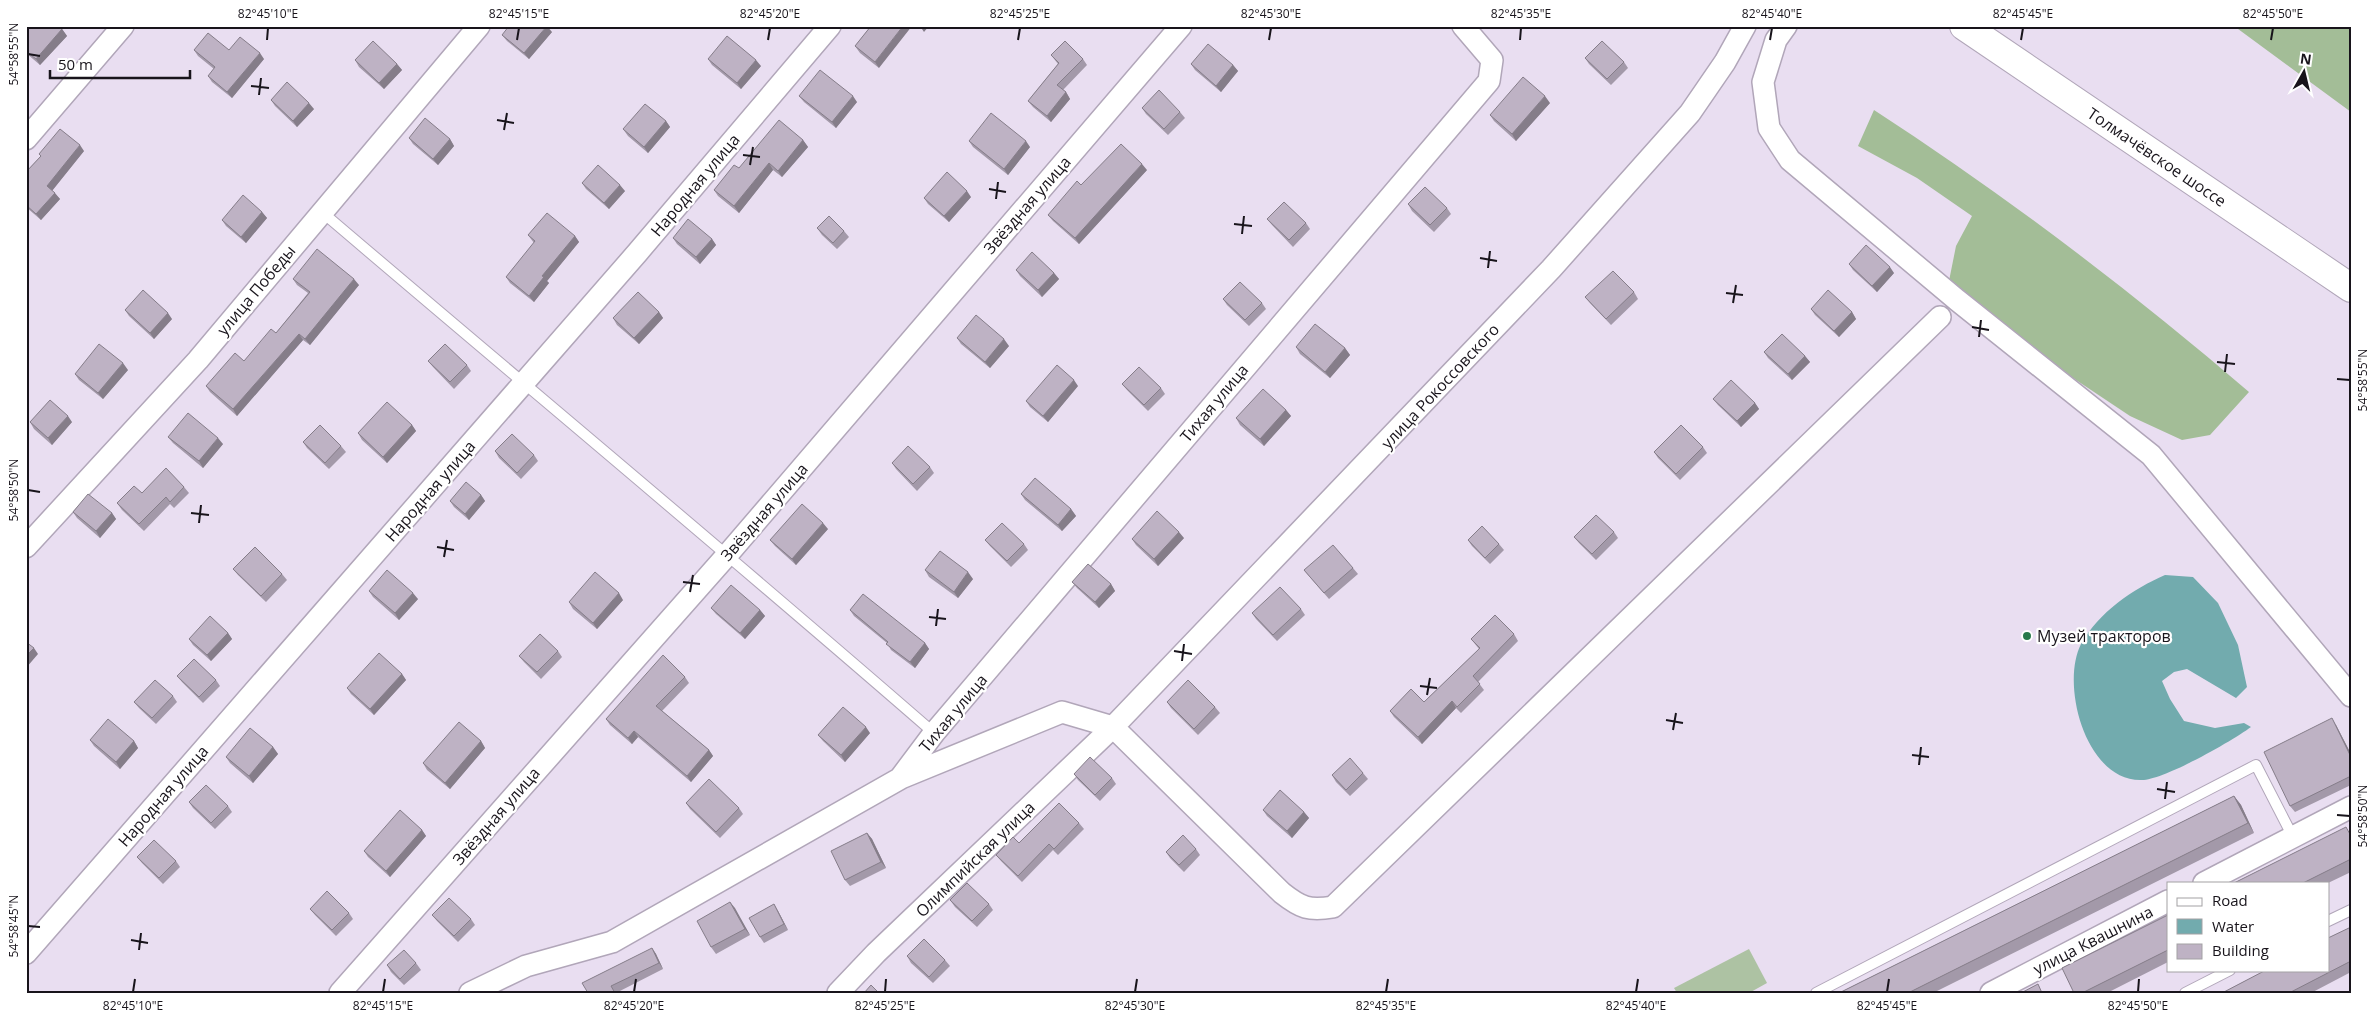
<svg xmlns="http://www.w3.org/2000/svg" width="2377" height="1019" font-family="'Open Sans',sans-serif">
  <rect width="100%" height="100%" fill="#e9def1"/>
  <!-- green -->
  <path fill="#adc2a3" d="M1749,949L1767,983L1749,993H1677L1674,988Z"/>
  <!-- forest -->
  <path fill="#a3bd97" d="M2234,26H2351V112Z
    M1874,110C2005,195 2130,290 2249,392L2210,435L2182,440L2130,416L2073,378L2011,332L1949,281L1956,246L1972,216L1917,178L1858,146Z"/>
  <!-- water -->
  <path fill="#72abae" d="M2165,575L2193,577L2218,603L2238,645L2247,687L2236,698L2187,669L2174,672L2162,681L2170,699L2184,721L2215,728L2244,723L2251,727C2232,741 2164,780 2142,780C2086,782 2060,685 2081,644C2099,612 2133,589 2165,575Z"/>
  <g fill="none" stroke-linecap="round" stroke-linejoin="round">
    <defs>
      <path id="lane" d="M322,212C526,386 732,557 934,733
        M2328,921L2351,910
        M1816,993L2256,765L2293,837
        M2185,993L2230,970"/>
      <path id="street" d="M1786,26L1776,40L1763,82L1769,128L1790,160L1957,300L2151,455L2351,696
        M26,139L123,26
        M26,547L198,360L479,26
        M901,777L934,733L1489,81L1492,60L1463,26
        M2204,883L2351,807
        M26,953L638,252L830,26
        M340,993L728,554L1181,26
        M470,993L526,966L612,942L901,778L1062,712L1113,727L1282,893C1301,908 1309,911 1333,907L1940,317
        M838,993L876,953L1113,727L1551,269L1690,113L1725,62L1745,26
        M1991,993L2168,901"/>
      <path id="primary" d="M1964,26L2351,288"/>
    </defs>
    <!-- lane casing -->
    <use href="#lane" stroke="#b1a6b9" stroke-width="12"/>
    <!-- street casing -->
    <use href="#street" stroke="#b1a6b9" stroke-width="24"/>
    <!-- primary casing -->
    <use href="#primary" stroke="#b1a6b9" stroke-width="30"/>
    <!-- lane -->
    <use href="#lane" stroke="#fff" stroke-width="10"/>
    <!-- street -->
    <use href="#street" stroke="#fff" stroke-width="21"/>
    <!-- primary -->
    <use href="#primary" stroke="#fff" stroke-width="28"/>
  </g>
  <!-- wall -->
  <path fill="#a399a9" d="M26,26L62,29L67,36L40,65L26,53Z
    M871,26L879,68L860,53L855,46Z
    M552,32L529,59L507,41L502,35Z
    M194,50H229L264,59L232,98L212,82L208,76L214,69L198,56Z
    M1051,55L1083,59L1087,65L1063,90L1066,92L1070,99L1051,122L1033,107L1028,101L1058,64Z
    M1585,58L1624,62L1628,68L1611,85L1589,64Z
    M708,59L761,66L741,89L712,65Z
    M355,60L397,64L402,70L384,89L359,67Z
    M1191,64L1233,65L1238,71L1221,92L1195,70Z
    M799,96L857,102L836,128L804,102Z
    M271,100L314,109L297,127L275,106Z
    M1550,103L1516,141L1494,121L1490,115Z
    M1142,108L1180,112L1185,118L1168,135L1146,114Z
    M666,121L670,127L648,153L628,136L623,129Z
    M409,138L450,139L454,146L438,165L413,144Z
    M803,140L808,147L782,177L773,170L739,213L718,196L714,190L739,168Z
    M969,141L1030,147L1008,175L973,147Z
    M84,151L52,191L60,199L41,220L26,207V172L41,156L39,154Z
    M1147,170L1079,244L1053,221L1048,215L1081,185Z
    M582,183L625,191L609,209L586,189Z
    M971,197L949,222L928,204L924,198Z
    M1408,204L1447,208L1451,214L1434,232L1412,211Z
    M262,212L267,218L246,243L226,226L222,220Z
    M1267,219L1306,223L1310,229L1293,247L1272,225Z
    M817,228L844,231L849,237L837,249L822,235Z
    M528,235L575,236L579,242L547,281L549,283L534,302L510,283L506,277L534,243Z
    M673,238L712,239L716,245L700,264L677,244Z
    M1849,264L1894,273L1877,292L1853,270Z
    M1016,270L1054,273L1059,279L1042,297L1020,276Z
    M293,279L359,285L310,345L303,340L237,416L210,392L206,386L244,361L276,333L308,293L297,285Z
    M1634,292L1638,299L1611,325L1590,303L1585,297Z
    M1223,299L1262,303L1266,309L1249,326L1227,305Z
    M1811,309L1852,312L1856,319L1839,337L1815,315Z
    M125,310L172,319L154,339L129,316Z
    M659,312L663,318L639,344L617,325L613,318Z
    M957,338L1009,346L990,368L961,344Z
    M1296,347L1345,348L1350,355L1330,378L1300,354Z
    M1764,352L1805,356L1810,362L1792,380L1768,358Z
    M428,361L467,365L471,371L454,389L433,367Z
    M128,370L103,399L79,380L75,374Z
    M1122,384L1161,388L1165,394L1148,411L1127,390Z
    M1078,386L1048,422L1030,407L1026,401Z
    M1713,399L1755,403L1759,409L1741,427L1718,405Z
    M1286,410L1291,416L1264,446L1240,425L1236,418Z
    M30,422H72L52,445L34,429Z
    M412,425L416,431L387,463L362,440L358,433Z
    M168,437L223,444L203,468L173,443Z
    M303,442L341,446L346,452L329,469L307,448Z
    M1703,447L1707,453L1680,480L1658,458L1654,452Z
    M495,451L534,455L538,461L521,479L499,458Z
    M892,463L930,467L934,473L917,491L896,469Z
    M184,487L189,493L174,508L170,504L144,531L122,510L117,503L142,493Z
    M1021,494L1071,509L1076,516L1062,531L1025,500Z
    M481,495L485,501L469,520L454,507L450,501Z
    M73,512L112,513L116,519L100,538L77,518Z
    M828,529L796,565L775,546L770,540Z
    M1614,532L1618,538L1596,560L1579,543L1574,537Z
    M1184,538L1158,566L1136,545L1132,539Z
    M985,540L1024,544L1028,550L1011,567L990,546Z
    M1468,540L1499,544L1504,550L1490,564L1472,546Z
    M1353,568L1358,574L1329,599L1309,576L1304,570Z
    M233,569L282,574L287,580L266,602L238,575Z
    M925,570L973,579L958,598L929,577Z
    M1072,582L1111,584L1115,591L1099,608L1077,588Z
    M369,591L418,599L399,620L373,597Z
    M623,600L597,629L573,609L569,602Z
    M711,608L760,610L765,616L745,639L716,614Z
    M1301,609L1305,615L1277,641L1256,619L1252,613Z
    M850,610L925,643L929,649L915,668L891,650L887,643L854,616Z
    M228,633L232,639L211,661L193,645L189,639Z
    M1514,634L1518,641L1478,682L1484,690L1461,713L1456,708L1422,744L1394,717L1390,711L1424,702L1479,649L1471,639Z
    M558,651L562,657L541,679L524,662L519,656Z
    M402,674L406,680L374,715L351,694L347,688Z
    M177,676L216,680L220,686L203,703L182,682Z
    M685,677L689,683L662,711L709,750L713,756L691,782L638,737L632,744L610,725L606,719Z
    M173,696L177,702L156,724L139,708L134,702Z
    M1167,702L1215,707L1220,713L1198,735L1171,708Z
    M2336,725L2351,754V785L2295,812L2290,806Z
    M870,733L845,762L823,741L818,735Z
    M90,740L134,741L138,748L120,769L94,746Z
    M481,741L485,748L450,789L427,770L423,763Z
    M273,747L278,754L253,783L230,763L226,757Z
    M1363,773L1368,779L1350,796L1336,782L1332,775Z
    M1074,774L1112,778L1116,784L1100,801L1078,780Z
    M2234,796L2241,805L2254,833L1933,993H1839Z
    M189,802L228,806L232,812L215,829L193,808Z
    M686,803L739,808L743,814L720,838L690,809Z
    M1263,810L1304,812L1309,818L1292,838L1267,816Z
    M1079,823L1084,829L1058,855L1053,850L1022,882L1001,861L996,855L1019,843Z
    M422,830L426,836L390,877L368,857L364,851Z
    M867,833L872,839L886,868L850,886L845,880Z
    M2351,833V872L2328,883H2234Z
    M1196,849L1200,855L1184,872L1170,858L1166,852Z
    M137,857L176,861L180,867L163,884L142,863Z
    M950,900L989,904L993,910L977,927L955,907Z
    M730,902L750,935L716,954L711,947Z
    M774,904L778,911L788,930L764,943L760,937Z
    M310,909L349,913L353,919L336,936L315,915Z
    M432,915L471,919L475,925L458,942L437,921Z
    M2168,915V962L2107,993H2074Z
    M2351,927V972L2311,993H2222Z
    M652,948L656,954L663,969L616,993H588Z
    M907,956L945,960L950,966L933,983L911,963Z
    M416,963L421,970L404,985L391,972L387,965Z"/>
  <!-- shaded-wall -->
  <path fill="#857d89" d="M547,26L552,32L529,59L524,53Z
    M903,26H912L879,68L875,62Z
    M920,26H929L924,32Z
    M62,29L67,36L40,65L36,59Z
    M260,53L264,59L232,98L227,92Z
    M756,60L761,66L741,89L737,83Z
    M397,64L402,70L384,89L379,83Z
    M1233,65L1238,71L1221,92L1216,86Z
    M1066,92L1070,99L1051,122L1047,116Z
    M853,96L857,102L836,128L832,122Z
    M1545,96L1550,103L1516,141L1512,134Z
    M309,103L314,109L297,127L293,121Z
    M666,121L670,127L648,153L644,147Z
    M450,139L454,146L438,165L433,159Z
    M803,140L808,147L782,177L778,171Z
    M1026,141L1030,147L1008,175L1004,169Z
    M80,145L84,151L51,192L47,186Z
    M769,163L773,170L739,213L734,206Z
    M1142,164L1147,170L1079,244L1075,238Z
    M620,185L625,191L609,209L604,203Z
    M967,191L971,197L949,222L944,216Z
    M55,193L60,199L41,220L36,214Z
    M262,212L267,218L246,243L241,237Z
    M575,236L579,242L547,281L549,283L534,302L529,296L542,276Z
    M712,239L716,245L700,264L696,257Z
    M1890,267L1894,273L1877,292L1872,286Z
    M1054,273L1059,279L1042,297L1038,290Z
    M354,279L359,285L310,345L305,339Z
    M659,312L663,318L639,344L634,338Z
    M1852,312L1856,319L1839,337L1834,331Z
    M168,313L172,319L154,339L150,333Z
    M299,334L303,340L237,416L233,409Z
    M1004,339L1009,346L990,368L985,362Z
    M1345,348L1350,355L1330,378L1325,372Z
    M1805,356L1810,362L1792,380L1788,374Z
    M123,363L128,370L103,399L98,393Z
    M1074,380L1078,386L1048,422L1043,416Z
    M1755,403L1759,409L1741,427L1737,421Z
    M1286,410L1291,416L1264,446L1260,439Z
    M68,416L72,422L52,445L48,438Z
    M412,425L416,431L387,463L383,457Z
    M218,438L223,444L203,468L199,461Z
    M481,495L485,501L469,520L465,514Z
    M1071,509L1076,516L1062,531L1058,525Z
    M112,513L116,519L100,538L96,531Z
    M823,523L828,529L796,565L792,559Z
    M1179,532L1184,538L1158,566L1154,559Z
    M968,572L973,579L958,598L954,592Z
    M1111,584L1115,591L1099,608L1095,602Z
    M413,593L418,599L399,620L395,613Z
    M619,593L623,600L597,629L593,623Z
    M760,610L765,616L745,639L740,633Z
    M228,633L232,639L211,661L207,655Z
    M925,643L929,649L915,668L910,662Z
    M34,648L38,654L26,668V656Z
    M402,674L406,680L374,715L370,709Z
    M1452,701L1456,708L1422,744L1418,737Z
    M2332,718L2336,725L2351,754V757Z
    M866,727L870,733L845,762L841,755Z
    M634,731L638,737L632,744L628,738Z
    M134,741L138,748L120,769L116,762Z
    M481,741L485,748L450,789L445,783Z
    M273,747L278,754L253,783L249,776Z
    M709,750L713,756L691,782L687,776Z
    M2234,796L2241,805L2254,833L2248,823Z
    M1304,812L1309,818L1292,838L1287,831Z
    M422,830L426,836L390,877L386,871Z
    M867,833L872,839L886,868L881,862Z
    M730,902L735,908L750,935L745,929Z
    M774,904L778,911L788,930L784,924Z
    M652,948L656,954L663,969L659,963Z"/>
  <!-- building -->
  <path fill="#beb2c4" stroke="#857d89" d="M26,26H59L62,29L36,59L26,51Z
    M509,26H547L524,53L502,35Z
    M871,26H903L875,62L855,46Z
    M208,33L229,50L240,37L260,53L227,92L208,76L215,67L194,50Z
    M727,36L756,60L737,83L708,59Z
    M373,41L397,64L379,83L355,60Z
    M1065,41L1083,59L1057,85L1066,92L1047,116L1028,101L1059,63L1051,55Z
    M1602,41L1624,62L1607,79L1585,58Z
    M1208,44L1233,65L1216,86L1191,64Z
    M820,70L853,96L832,122L799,96Z
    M1523,77L1545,96L1512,134L1490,115Z
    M287,82L309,103L293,121L271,100Z
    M1159,90L1180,112L1164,129L1142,108Z
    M645,104L666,121L644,147L623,129Z
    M991,113L1026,141L1004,169L969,141Z
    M425,118L450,139L433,159L409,138Z
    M779,120L803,140L778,171L769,163L734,206L714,190L734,165L739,168Z
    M60,129L80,145L47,186L55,193L36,214L26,205V172L41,156L39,154Z
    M1121,144L1142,164L1075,238L1048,215L1077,181L1081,185Z
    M598,165L620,185L604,203L582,183Z
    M947,172L967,191L944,216L924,198Z
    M1425,187L1447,208L1430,225L1408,204Z
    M243,195L262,212L241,237L222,220Z
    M1284,202L1306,223L1289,240L1267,219Z
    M547,213L575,236L542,276L544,277L529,296L506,277L535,241L528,235Z
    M829,216L844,231L833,243L817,228Z
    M688,219L712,239L696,257L673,238Z
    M1866,245L1890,267L1872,286L1849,264Z
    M317,249L354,279L305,339L299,334L233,409L206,386L235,353L244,361L271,329L276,333L310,292L293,279Z
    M1032,252L1054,273L1038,290L1016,270Z
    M1613,271L1634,292L1606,319L1585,297Z
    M1240,282L1262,303L1245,320L1223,299Z
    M143,290L168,313L150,333L125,310Z
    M1828,290L1852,312L1834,331L1811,309Z
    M638,292L659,312L634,338L613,318Z
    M976,315L1004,339L985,362L957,338Z
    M1315,324L1345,348L1325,372L1296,347Z
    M1782,334L1805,356L1788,374L1764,352Z
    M99,344L123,363L98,393L75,374Z
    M445,344L467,365L450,382L428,361Z
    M1057,365L1074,380L1043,416L1026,401Z
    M1139,367L1161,388L1144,405L1122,384Z
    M1731,380L1755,403L1737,421L1713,399Z
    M1263,389L1286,410L1260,439L1236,418Z
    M50,400L68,416L48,438L30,422Z
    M387,402L412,425L383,457L358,433Z
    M188,413L218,438L199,461L168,437Z
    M320,425L341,446L325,463L303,442Z
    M1681,425L1703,447L1676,474L1654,452Z
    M512,434L534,455L517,473L495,451Z
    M908,446L930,467L913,484L892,463Z
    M166,468L184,487L170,502L166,497L139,524L117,503L134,486L142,493Z
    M1035,478L1071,509L1058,525L1021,494Z
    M466,482L481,495L465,514L450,501Z
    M88,494L112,513L96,531L73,512Z
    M802,504L823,523L792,559L770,540Z
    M1157,511L1179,532L1154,559L1132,539Z
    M1596,515L1614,532L1592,554L1574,537Z
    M1002,523L1024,544L1007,561L985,540Z
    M1482,526L1499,544L1485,558L1468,540Z
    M1333,545L1353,568L1324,593L1304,570Z
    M255,547L282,574L261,596L233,569Z
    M940,551L968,572L954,592L925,570Z
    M1088,564L1111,584L1095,602L1072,582Z
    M387,570L413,593L395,613L369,591Z
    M595,572L619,593L593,623L569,602Z
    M731,585L760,610L740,633L711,608Z
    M1280,587L1301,609L1273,635L1252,613Z
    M863,594L925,643L910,662L886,644L888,642L850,610Z
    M1495,615L1514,634L1473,676L1480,684L1457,707L1452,701L1418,737L1390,711L1411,689L1424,702L1480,648L1471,639Z
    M210,616L228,633L207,655L189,639Z
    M540,634L558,651L537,672L519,656Z
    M26,642L34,648L26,656Z
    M379,653L402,674L370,709L347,688Z
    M663,655L685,677L656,706L709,750L687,776L634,731L628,738L606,719Z
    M194,659L216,680L199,697L177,676Z
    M155,680L173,696L152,718L134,702Z
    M1188,680L1215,707L1194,729L1167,702Z
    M843,707L866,727L841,755L818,735Z
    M2332,718L2351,757V776L2290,806L2264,752Z
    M108,719L134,741L116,762L90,740Z
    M459,722L481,741L445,783L423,763Z
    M250,728L273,747L249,776L226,757Z
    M1090,757L1112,778L1095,795L1074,774Z
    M1350,758L1363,773L1346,790L1332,775Z
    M709,779L739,808L716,832L686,803Z
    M206,785L228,806L211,823L189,802Z
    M1280,790L1304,812L1287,831L1263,810Z
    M2234,796L2248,823L1908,993H1839Z
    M1059,803L1079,823L1054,849L1049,844L1018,876L996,855L1013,837L1019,843Z
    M400,810L422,830L386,871L364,851Z
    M2346,827L2351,836V859L2303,883H2234Z
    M867,833L881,862L845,880L831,851Z
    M1183,835L1196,849L1179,865L1166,852Z
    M154,840L176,861L159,878L137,857Z
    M967,883L989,904L972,921L950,900Z
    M327,891L349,913L332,930L310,909Z
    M449,898L471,919L454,936L432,915Z
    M730,902L745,929L711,947L697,921Z
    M774,904L784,924L760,937L749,918Z
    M2168,915V950L2082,993H2074L2062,968Z
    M2351,927V961L2289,993H2222L2266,970H2328V938Z
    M924,939L945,960L929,977L907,956Z
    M652,948L659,963L611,986L615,993H588L582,983Z
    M404,950L416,963L400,979L387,965Z
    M2038,984L2042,993H2021Z
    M871,985L879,993H864Z"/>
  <!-- ticks -->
  <path fill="none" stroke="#18141b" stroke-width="2" d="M267,40L268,28M517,40L519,28M768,40L770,28M1018,40L1020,28M1269,40L1271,28M1520,40L1521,28M1770,40L1772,28M2021,40L2023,28M2271,40L2273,28M28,54L40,56M251,86L269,88M259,95L261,78M497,120L514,123M504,130L507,113M743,155L760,157M750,165L753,147M989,189L1006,192M996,199L998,182M1234,224L1252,226M1242,234L1244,216M1480,258L1497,261M1488,268L1490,251M1726,293L1743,295M1733,303L1736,285M1972,327L1989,330M1979,337L1981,320M2217,362L2235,364M2225,372L2227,354M2337,379L2350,380M28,490L40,492M191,513L209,515M199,523L201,505M437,547L454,550M444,557L447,540M683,582L700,584M690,592L693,575M929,617L946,619M936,626L938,609M1174,651L1192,654M1182,661L1184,644M1420,686L1437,688M1427,695L1430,678M1666,720L1683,723M1673,730L1676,713M1912,755L1929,757M1919,765L1921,747M2157,789L2175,792M2165,799L2167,782M2337,815L2350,816M28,926L40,927M131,940L148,943M139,950L141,933M133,992L135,979M383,992L385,979M634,992L636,979M885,992L886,979M1135,992L1137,979M1386,992L1388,979M1636,992L1638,979M1887,992L1889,979M2138,992L2139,979"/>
  <!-- markers -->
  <circle fill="#28794b" stroke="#fff" stroke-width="2" cx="2027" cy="636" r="5"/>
  <g text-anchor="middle" stroke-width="4.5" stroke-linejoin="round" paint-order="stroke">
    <!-- street labels -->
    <g font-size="16" fill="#18141b" stroke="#fff">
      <text transform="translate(2157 157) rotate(34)" y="6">Толмачёвское шоссе</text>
      <text transform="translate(695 185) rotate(-50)" y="6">Народная улица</text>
      <text transform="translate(1027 205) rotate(-49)" y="6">Звёздная улица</text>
      <text transform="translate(256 290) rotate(-50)" y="6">улица Победы</text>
      <text transform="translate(1440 386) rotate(-47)" y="6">улица Рокоссовского</text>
      <text transform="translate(1214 403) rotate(-50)" y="6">Тихая улица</text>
      <text transform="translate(430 491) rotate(-49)" y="6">Народная улица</text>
      <text transform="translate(764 512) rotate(-49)" y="6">Звёздная улица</text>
      <text transform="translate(953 713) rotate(-50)" y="6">Тихая улица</text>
      <text transform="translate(163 796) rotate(-49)" y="6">Народная улица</text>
      <text transform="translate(496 816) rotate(-49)" y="6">Звёздная улица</text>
      <text transform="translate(975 859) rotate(-44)" y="6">Олимпийская улица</text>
      <text transform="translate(2093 940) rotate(-27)" y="6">улица Квашнина</text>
    </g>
    <!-- poi labels -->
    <g font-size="16" fill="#18141b" stroke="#fff" text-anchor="start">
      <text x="2037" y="642">Музей тракторов</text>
    </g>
  </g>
  <!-- border -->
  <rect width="2377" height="1019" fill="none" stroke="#ffffff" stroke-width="55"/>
  <!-- legend -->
  <rect x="2167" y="882" width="162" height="90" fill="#ffffff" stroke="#a3a1a4"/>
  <rect x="2177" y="898" width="25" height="8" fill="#ffffff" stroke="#a3a1a4"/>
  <text x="2212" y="906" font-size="15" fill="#18141b">Road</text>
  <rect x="2177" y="919" width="25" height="15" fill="#72abae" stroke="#a3a1a4"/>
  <text x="2212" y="932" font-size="15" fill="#18141b">Water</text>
  <rect x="2177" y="944" width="25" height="15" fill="#beb2c4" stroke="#a3a1a4"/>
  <text x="2212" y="956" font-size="15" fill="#18141b">Building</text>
  <!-- north arrow -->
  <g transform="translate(2304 72) rotate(8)" stroke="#ffffff" stroke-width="4" paint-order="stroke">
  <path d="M0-4L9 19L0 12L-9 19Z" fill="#18141b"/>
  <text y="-8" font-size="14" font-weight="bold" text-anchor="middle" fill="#18141b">N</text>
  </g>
  <!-- scale -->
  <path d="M50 70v8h140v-8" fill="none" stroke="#18141b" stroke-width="2.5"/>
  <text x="58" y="70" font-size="15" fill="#18141b" stroke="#ffffff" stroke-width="4" paint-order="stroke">50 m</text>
  <rect x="28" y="28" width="2322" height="964" fill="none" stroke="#18141b" stroke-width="2"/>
  <g font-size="12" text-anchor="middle" fill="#18141b">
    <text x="268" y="18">82°45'10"E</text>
    <text x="519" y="18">82°45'15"E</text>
    <text x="770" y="18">82°45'20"E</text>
    <text x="1020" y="18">82°45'25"E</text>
    <text x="1271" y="18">82°45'30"E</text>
    <text x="1521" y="18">82°45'35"E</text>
    <text x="1772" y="18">82°45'40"E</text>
    <text x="2023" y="18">82°45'45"E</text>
    <text x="2273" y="18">82°45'50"E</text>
    <text transform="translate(14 54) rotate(-90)" y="4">54°58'55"N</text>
    <text transform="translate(2363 380) rotate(-90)" y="4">54°58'55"N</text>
    <text transform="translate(14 490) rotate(-90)" y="4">54°58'50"N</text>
    <text transform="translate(2363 816) rotate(-90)" y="4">54°58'50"N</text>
    <text transform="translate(14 926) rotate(-90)" y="4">54°58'45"N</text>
    <text x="133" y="1010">82°45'10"E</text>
    <text x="383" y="1010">82°45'15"E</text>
    <text x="634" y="1010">82°45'20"E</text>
    <text x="885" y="1010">82°45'25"E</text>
    <text x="1135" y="1010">82°45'30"E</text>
    <text x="1386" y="1010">82°45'35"E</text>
    <text x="1636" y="1010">82°45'40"E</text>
    <text x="1887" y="1010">82°45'45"E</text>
    <text x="2138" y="1010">82°45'50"E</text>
  </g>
</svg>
